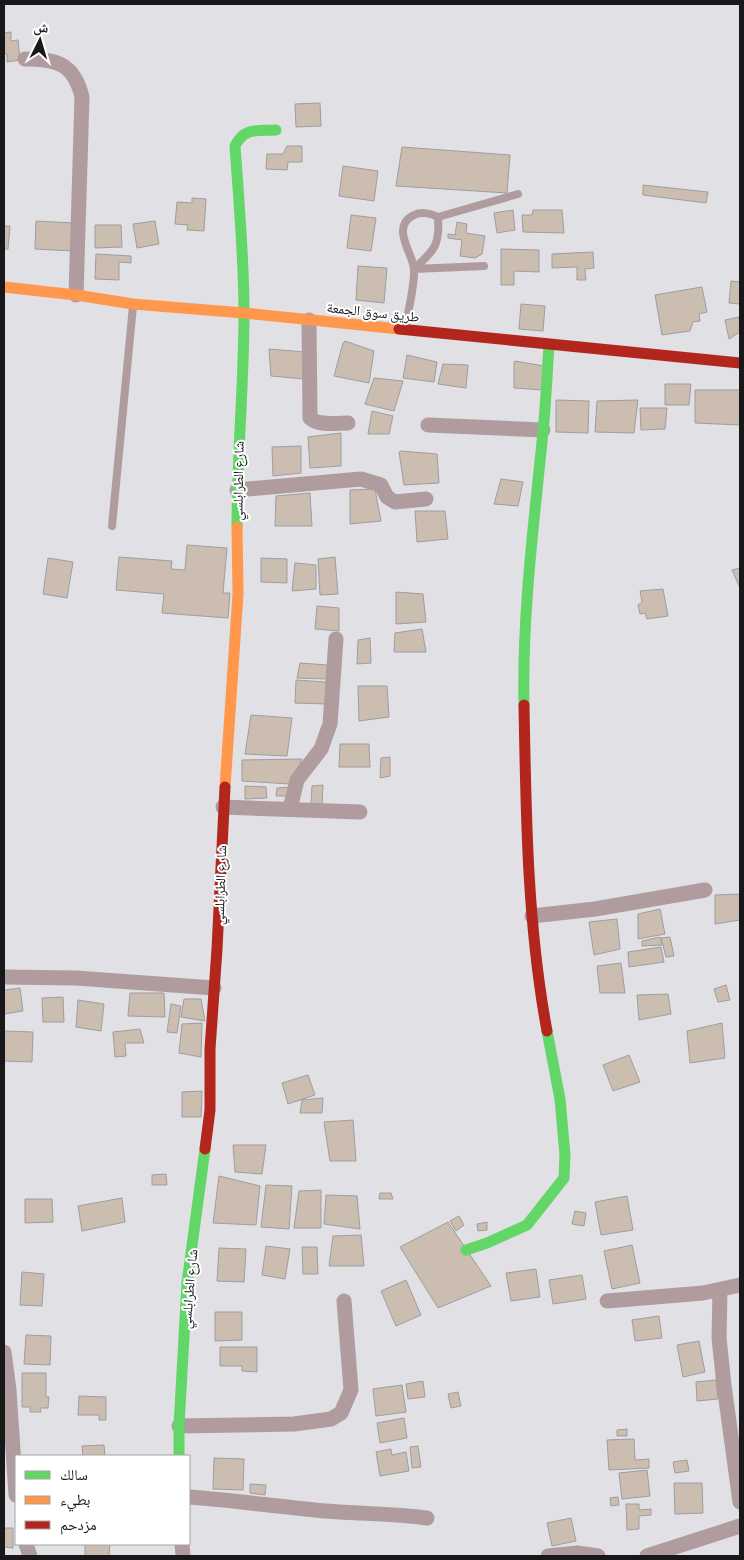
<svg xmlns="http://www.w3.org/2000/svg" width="744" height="1560" font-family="'Titillium Web','Noto Naskh Arabic',sans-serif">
  <rect width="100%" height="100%" fill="#e0e0e5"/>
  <!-- building -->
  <path fill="#cbbdb0" stroke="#9f9d9f" d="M11,32V41L18,40L20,60L7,62V54H4V33Z
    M320,103L321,126L296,127L295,104Z
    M287,146H302V162H288L287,170L266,169L267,154H283Z
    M402,147L510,155L507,193L396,186Z
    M343,166L378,171L374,201L339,196Z
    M643,185L708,192L706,203L643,195Z
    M192,198L206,199L204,231L187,230L188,225L175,224L177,202L192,203Z
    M513,210L515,230L497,233L494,213Z
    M533,210H562L564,233L523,232L522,215H532Z
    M351,215L376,218L371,251L347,248Z
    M36,221L75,223L73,251L35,249Z
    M155,221L159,244L137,248L133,224Z
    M457,222L467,224L466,233L485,236L482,254L475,258L460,256L462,240L448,238V234L455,235Z
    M95,225H121L122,247L95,248Z
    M4,226H10L8,249H4Z
    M501,249L539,250V272L514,271V285H501Z
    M593,252L594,268L585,269L586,280H577V267L552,268V254Z
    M96,254L131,256V263L119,262V280L95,279Z
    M358,266L387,268L384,303L356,300Z
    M731,281L740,282V304L729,303Z
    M702,287L707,312L699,314L700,321L693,322L690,331L662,335L655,295Z
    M521,304L545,306L543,331L519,329Z
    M739,317L740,332L729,339L725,320Z
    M345,341L374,351L369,383L334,376L343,343Z
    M269,349L305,352L304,379L271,376Z
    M407,355L437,362L434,382L403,378Z
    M515,361L544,366L543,390L514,388V362Z
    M443,364L468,365L466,388L438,384Z
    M374,378L403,381L394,411L365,404Z
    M665,384H691L689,405H665Z
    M695,390H740V425L695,423Z
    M556,400L589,401L588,433L556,432Z
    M638,400L634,433L595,432L597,401Z
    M640,408H667L665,429L641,430Z
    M372,411L393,416L389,434H368Z
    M341,433V466L310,468L308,437Z
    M301,446V473L273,476L272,447Z
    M401,451L437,454L439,483L404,485L399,452Z
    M501,479L523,482L518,506L494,504Z
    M375,489L381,521L350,524V490Z
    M310,493L312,526H275L276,496Z
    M415,511H445L448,539L417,542Z
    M187,545L227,548L223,593H230L228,618L162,613L164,594L116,590L119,557L172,561L171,569L185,570Z
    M335,557L338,594L320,595L318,559Z
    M48,558L73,562L67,598L43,594Z
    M261,558L287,559V583L261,582Z
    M295,563L316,565V589L292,591Z
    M740,568V588L732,570Z
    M663,589L668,616L647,619L645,613L640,614L638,605L642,602L640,591Z
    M396,592L423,594L426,622L396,624Z
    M317,606L339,608V631L315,629Z
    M422,629L426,652H394L395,633Z
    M370,638L371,663L357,664L358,640Z
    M300,663L327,665V679L297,678Z
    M296,680L326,682V704L295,703Z
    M358,686H387L389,717L359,721Z
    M251,715L292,718L287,756L245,754Z
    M340,744H369L370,767H339Z
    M390,757V776L380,778L381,758Z
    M302,759L290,784L242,781V760Z
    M323,785L322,806L311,804L312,786Z
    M245,786L266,787L267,798L245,799Z
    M292,787L291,796H276L277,788Z
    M740,894V920L715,924V895Z
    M660,909L665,934L638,939V914Z
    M617,919L620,949L594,955L589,922Z
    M660,937L662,945L642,946V941Z
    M670,937L674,956L666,957L661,938Z
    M661,947L664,962L629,967L628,952Z
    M621,963L625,993H600L597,966Z
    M726,985L730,1000L718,1002L714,989Z
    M20,988L23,1011L4,1014V990Z
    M130,993H164L165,1017L128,1016Z
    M668,994L671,1014L639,1020L637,995Z
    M63,997L64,1022H43L42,998Z
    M184,999H201L205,1021L181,1017Z
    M78,1000L104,1004L101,1031L76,1027Z
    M171,1004L181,1006L177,1033L167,1032Z
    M202,1023L201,1057L179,1053L182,1024Z
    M722,1023L725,1058L690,1063L687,1031Z
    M140,1029L144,1043H125L126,1056L115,1057L113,1032Z
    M4,1031L33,1032L32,1062L4,1061Z
    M629,1055L640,1082L613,1091L603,1065Z
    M308,1075L315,1095L288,1104L282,1083Z
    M202,1091L201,1117H182V1092Z
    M323,1098L322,1113H300L302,1100Z
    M353,1120L356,1161H330L324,1122Z
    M233,1145H266L262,1174L235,1172Z
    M166,1174L167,1185H152V1175Z
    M219,1176L260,1186L256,1225L213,1223Z
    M266,1185L292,1186L289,1229L261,1227Z
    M321,1190V1228H294L299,1191Z
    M380,1193H391L393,1199H379Z
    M326,1195L357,1196L360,1229L324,1224Z
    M627,1196L633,1230L601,1235L595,1202Z
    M122,1198L125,1222L82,1231L78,1206Z
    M25,1199H52L53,1222L25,1223Z
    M575,1211L586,1213L584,1226L572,1224Z
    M459,1216L464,1225L456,1231L450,1221Z
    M448,1222L491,1286L438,1308L400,1247Z
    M487,1222V1230L478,1231L477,1224Z
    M361,1235L364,1266H329L333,1236Z
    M632,1245L640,1283L612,1289L604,1251Z
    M266,1246L290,1249L285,1279L262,1275Z
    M302,1247H317L318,1274H303Z
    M219,1248L246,1249L244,1282L217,1281Z
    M536,1269L540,1297L511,1301L506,1273Z
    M22,1272L44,1274L42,1306L20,1305Z
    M582,1275L586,1299L553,1304L549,1280Z
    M406,1280L421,1315L396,1326L381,1291Z
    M215,1312H242V1340L215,1341Z
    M659,1316L662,1338L635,1341L632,1320Z
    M26,1335L51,1336L50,1365L24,1364Z
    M699,1341L705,1372L683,1377L677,1345Z
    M220,1347H257V1372L242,1371V1366H220Z
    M22,1373H46V1397H49L48,1408H40L41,1412H30V1407H22Z
    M716,1380L718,1399L697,1401L696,1382Z
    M423,1381L425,1397L408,1399L406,1384Z
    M402,1385L406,1412L376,1416L373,1389Z
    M458,1392L461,1406L451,1408L448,1394Z
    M79,1396L106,1397V1420H99V1415H78Z
    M404,1418L407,1438L380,1443L377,1423Z
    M627,1429V1436H617V1430Z
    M634,1439L635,1460L649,1459V1468L609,1470L607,1440Z
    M104,1445L105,1456H83L82,1446Z
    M418,1446L421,1467L412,1468L410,1447Z
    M391,1449L392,1455L406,1452L409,1471L380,1476L376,1452Z
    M214,1458L244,1459L243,1490L213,1489Z
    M687,1460L689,1471L675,1473L673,1462Z
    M647,1470L650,1496L622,1499L619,1473Z
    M674,1483H702L703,1513L675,1514Z
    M250,1484L266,1485L265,1495L250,1493Z
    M618,1497L619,1505L611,1506L610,1498Z
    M626,1504H639V1510L651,1509V1515L639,1516V1529L627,1530Z
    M571,1518L576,1541L552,1546L547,1523Z
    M4,1528H13V1548L4,1547Z
    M85,1544H110L109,1556H85Z"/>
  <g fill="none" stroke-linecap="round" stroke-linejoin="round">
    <!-- lane -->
    <path stroke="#b09c9f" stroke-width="8" d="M438,217L518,194
      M414,269L484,266
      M405,328C408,312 415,285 414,269C413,254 391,228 412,216C421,211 429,213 438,217C440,246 434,250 414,269
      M112,526L133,306"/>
    <!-- street -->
    <path stroke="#b09c9f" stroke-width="15" d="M25,59C56,59 74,63 82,97L76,295
      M309,320L310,418C318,426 337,423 348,423
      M428,425L543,430
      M237,490L361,479L381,485L387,497L395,502L426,499
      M223,807L360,812
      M290,809L297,780L321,749L330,724L336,639
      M532,916L595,909L705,890
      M4,977L76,978L214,988
      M720,1290L719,1338L724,1385L740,1502
      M607,1301L703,1293L740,1285
      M4,1352L9,1390L16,1495
      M179,1426L294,1424L331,1419L341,1413L351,1390L344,1301
      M189,1497C231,1500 273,1506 315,1510C353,1514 390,1513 427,1518
      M26,1544L30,1556
      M182,1544L183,1556
      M548,1556L577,1553L598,1556
      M647,1556L740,1526"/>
    <!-- fast -->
    <path stroke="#63d668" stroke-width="11" d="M237,527C237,455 244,384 244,313C244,258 239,202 235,146C244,127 257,131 276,130
      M524,705C522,614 534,523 543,432C546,403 547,374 549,345
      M466,1250L487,1243L527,1225L564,1178L565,1155L560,1099L547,1031
      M179,1456V1426L187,1283L205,1149"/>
    <!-- slow -->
    <path stroke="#ff974d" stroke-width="11" d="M4,287L76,295L133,304L244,313L399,329
      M225,787L238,594L237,527"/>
    <!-- jam -->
    <path stroke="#b3261e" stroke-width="11" d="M399,329L740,363
      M524,705C526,814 527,923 547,1031
      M205,1149L210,1110V1049L217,949L225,787"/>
  </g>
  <g text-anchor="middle" stroke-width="4" stroke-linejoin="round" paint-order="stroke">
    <!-- street labels -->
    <g font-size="14" fill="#18181b" stroke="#fff">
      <text transform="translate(373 312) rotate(6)" y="5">طريق سوق الجمعة</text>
      <text transform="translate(238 481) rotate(-89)" y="5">شارع الطرابلسي</text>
      <text transform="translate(220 885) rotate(-88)" y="5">شارع الطرابلسي</text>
      <text transform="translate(189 1289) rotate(-85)" y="5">شارع الطرابلسي</text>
    </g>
  </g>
  <!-- border -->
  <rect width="744" height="1560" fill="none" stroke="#18181b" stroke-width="10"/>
  <!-- legend -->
  <rect x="15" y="1455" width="175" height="90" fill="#ffffff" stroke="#a3a3a4"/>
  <rect x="25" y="1471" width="25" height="8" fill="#63d668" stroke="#a3a3a4"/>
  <text x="60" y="1480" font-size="15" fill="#18181b">سالك</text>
  <rect x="25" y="1496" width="25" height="8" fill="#ff974d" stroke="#a3a3a4"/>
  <text x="60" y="1505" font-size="15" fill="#18181b">بطيء</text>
  <rect x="25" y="1521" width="25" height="8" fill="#b3261e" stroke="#a3a3a4"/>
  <text x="60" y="1530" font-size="15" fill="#18181b">مزدحم</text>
  <!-- north arrow -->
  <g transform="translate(40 40) rotate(5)" stroke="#ffffff" stroke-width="4" paint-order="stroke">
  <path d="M0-4L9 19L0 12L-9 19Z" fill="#18181b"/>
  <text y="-8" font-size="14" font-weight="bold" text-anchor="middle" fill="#18181b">ش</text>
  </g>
</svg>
